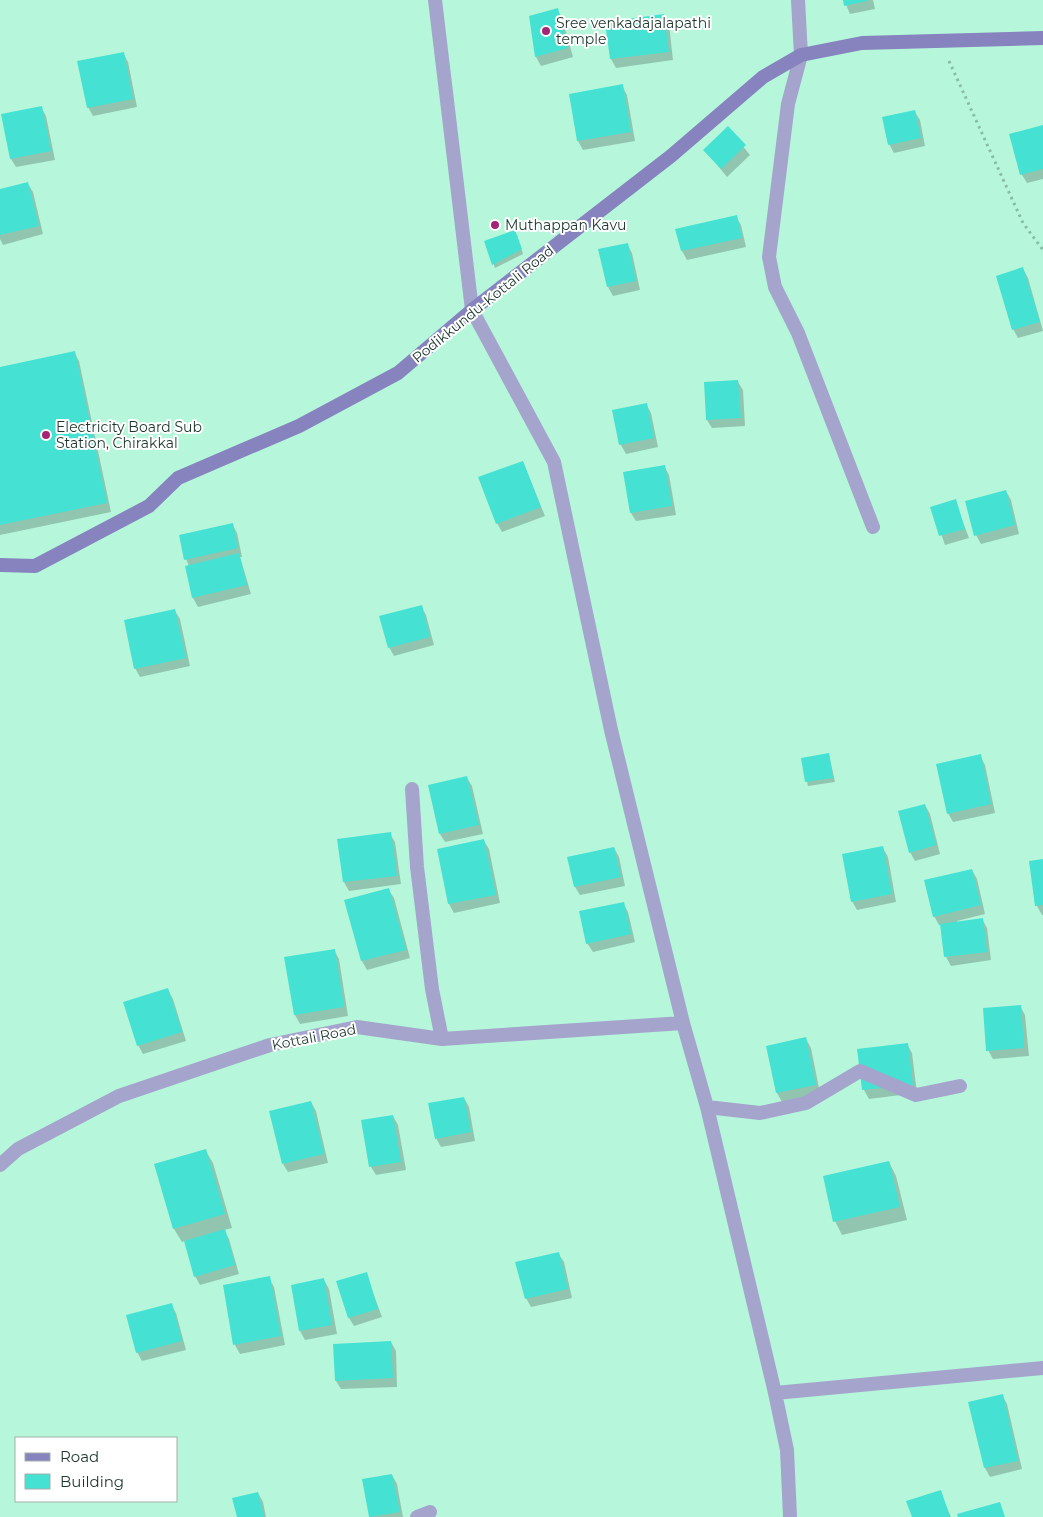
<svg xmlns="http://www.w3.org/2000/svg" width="1043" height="1517" font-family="Montserrat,sans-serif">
  <rect width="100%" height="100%" fill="#b6f7db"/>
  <!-- shadow -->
  <path fill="#0003" d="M844,0H873L875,9L850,14Z
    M557,9L562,18L573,57L541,66L536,57L530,17Z
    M663,16L669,24L673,60L616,68L611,59L607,23Z
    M123,53L128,62L137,107L93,116L88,107Z
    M622,86L627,95L635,141L583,150L578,141Z
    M41,107L46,116L55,160L16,167L11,159Z
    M915,112L920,120L925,146L894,153L889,144Z
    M1043,126V179L1027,183L1022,175L1011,135Z
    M728,128L750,155L727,177L705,150Z
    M28,184L33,192L43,234L3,245L0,239V191Z
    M736,217L741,225L746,247L687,260L682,251L677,230Z
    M517,235L523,254L495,268L486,242Z
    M627,244L632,253L640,290L613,296L608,287Z
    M1023,269L1028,278L1043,331L1018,338L1013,329Z
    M74,352L79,361L111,512L0,535V368Z
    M738,382L743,390L745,426L712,428L707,420Z
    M646,404L651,413L658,447L626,454L621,445L613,411Z
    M523,462L545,516L502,532L497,523Z
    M664,466L669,475L676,515L636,521L631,513Z
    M1006,491L1011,500L1019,534L981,544L976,535Z
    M955,501L969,538L945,545L932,508Z
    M232,524L237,533L242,557H240L251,594L198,607L193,598L186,567L189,566L186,559Z
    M421,606L426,615L434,645L394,656L389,647Z
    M175,611L180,619L190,666L140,677L135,668Z
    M829,754L835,782L808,786L802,759Z
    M980,756L985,765L995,813L953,822L948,813Z
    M467,778L472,786L483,834L445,842L440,834Z
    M925,805L930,814L940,854L915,861L910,852Z
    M390,834L395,842L401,884L349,891L344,882L338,840Z
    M484,841L489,849L500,903L454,913L449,904L438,850Z
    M614,848L619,857L625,886L580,895L575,887Z
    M883,848L888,857L896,902L857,910L852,901Z
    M1043,860V915H1042L1037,906L1031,862Z
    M972,870L977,879L985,914L957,921L958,923L982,919L987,928L991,960L951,966L946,957L941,925H939L934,916Z
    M388,889L394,898L410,958L367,970L362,961L346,901Z
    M623,903L628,912L635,942L593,952L587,943Z
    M334,950L339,959L348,1016L300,1024L295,1015L286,958Z
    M168,990L173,999L186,1041L143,1054L138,1045Z
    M1020,1006L1025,1015L1029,1056L993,1059L988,1050Z
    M806,1039L811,1048L820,1093L782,1102L777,1093Z
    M907,1044L912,1053L917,1093L869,1099L864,1090L859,1050Z
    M464,1098L469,1107L475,1141L441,1147L436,1138Z
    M311,1102L316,1111L328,1163L288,1172L283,1164Z
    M393,1116L398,1125L406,1170L376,1175L371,1167Z
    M205,1150L213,1163L232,1228L224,1230L229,1239L239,1274L200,1285L195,1276L185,1241L182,1242L174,1229L155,1164Z
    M889,1162L896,1176L907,1220L842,1235L835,1221Z
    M558,1253L564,1262L572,1298L531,1307L526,1298Z
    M366,1274L382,1317L354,1326L349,1318Z
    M269,1278L274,1287L285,1345L240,1354L235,1345L224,1286Z
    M324,1280L329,1289L337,1334L305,1340L300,1331Z
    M171,1304L176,1313L186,1350L142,1361L137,1352Z
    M391,1342L396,1351L397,1387L341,1389L336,1381Z
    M1002,1395L1007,1404L1022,1469L990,1477L985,1468L970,1403Z
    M392,1475L397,1484L403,1517H370L363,1480Z
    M940,1491L951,1517H913Z
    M258,1493L263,1502L266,1517H238Z"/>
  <!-- building -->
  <path fill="#45e2d3" d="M843,0H867V1L844,6Z
    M558,8L568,48L535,57L529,16Z
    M664,14L669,52L610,59L605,22Z
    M124,52L133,99L87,108L77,61Z
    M623,84L631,132L577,141L569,94Z
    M42,106L51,151L10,159L1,114Z
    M915,110L921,138L888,145L882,117Z
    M1043,125V169L1020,175L1009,134Z
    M728,126L746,145L721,169L703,150Z
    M28,182L39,226L0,235V189Z
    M737,215L742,238L681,251L675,229Z
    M515,230L522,249L492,265L484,241Z
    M628,243L636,281L607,287L598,249Z
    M1023,267L1040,322L1012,330L996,276Z
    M75,351L107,503L0,525V367Z
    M738,380L741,418L706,420L704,382Z
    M647,403L654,438L619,445L612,410Z
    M523,461L541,507L496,524L478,477Z
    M665,465L672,506L630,513L623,472Z
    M1006,490L1015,525L974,536L965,501Z
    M956,499L965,529L939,536L930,507Z
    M233,523L238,548L184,560L179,535Z
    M239,553L247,585L192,598L185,566Z
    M422,605L430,637L388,648L379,616Z
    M175,609L186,658L134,669L124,620Z
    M829,753L833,778L805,782L801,758Z
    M981,754L991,804L947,814L936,764Z
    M467,776L479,825L439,834L428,785Z
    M925,804L936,845L909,853L898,811Z
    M391,832L397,876L343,882L337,839Z
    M484,839L496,895L448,904L437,849Z
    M883,846L892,894L851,902L842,854Z
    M614,847L621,877L574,887L567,857Z
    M1043,859V905L1035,906L1029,861Z
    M972,869L981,905L933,917L924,880Z
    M389,888L406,950L361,961L344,900Z
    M624,902L631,934L586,944L579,911Z
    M983,918L987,952L944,957L940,924Z
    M335,949L344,1007L294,1015L284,957Z
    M168,988L182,1032L137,1046L123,1002Z
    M1021,1005L1024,1048L986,1051L983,1008Z
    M806,1037L816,1085L776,1093L766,1046Z
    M908,1043L913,1085L862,1090L857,1049Z
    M464,1097L471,1132L435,1139L428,1103Z
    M311,1101L324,1154L282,1164L269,1111Z
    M393,1115L401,1162L369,1167L361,1120Z
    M206,1149L225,1214L173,1229L154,1164Z
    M889,1161L900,1207L833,1222L823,1176Z
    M225,1229L235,1265L194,1277L184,1241Z
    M559,1252L568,1289L525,1299L515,1262Z
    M367,1272L378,1309L348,1318L336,1281Z
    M270,1276L281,1336L233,1345L223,1285Z
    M324,1278L332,1325L299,1331L291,1285Z
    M172,1303L182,1341L136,1353L126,1315Z
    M391,1341L393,1378L335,1381L333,1344Z
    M1003,1394L1018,1461L984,1468L968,1402Z
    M392,1474L400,1512L369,1517L362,1479Z
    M941,1490L950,1517H912L906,1501Z
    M258,1492L264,1517H237L232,1498Z
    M1000,1502L1005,1517H958L957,1514Z"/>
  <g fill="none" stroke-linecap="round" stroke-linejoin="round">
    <!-- path -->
    <path stroke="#87bca5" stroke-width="3" stroke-dasharray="2.5 4" stroke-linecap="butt" d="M949,61L1023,223L1043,250"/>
    <!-- minor -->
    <path stroke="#a5a4cd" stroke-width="14" d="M435,0L472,310L554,462L611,730L683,1023L707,1107L775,1393L787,1450L790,1517
      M798,0L801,55L788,104L769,257L775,287L798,333L873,527
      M412,789L417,867L432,989L442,1039
      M707,1107L760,1113L806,1103L860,1071L916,1095L960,1086
      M0,1165L18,1149L119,1096L270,1045L357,1027L442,1039L683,1023
      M775,1393L1043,1368
      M417,1517L430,1512"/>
    <!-- secondary -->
    <path stroke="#8683bf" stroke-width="14" d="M0,565L35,566L149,506L178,478L299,426L398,373L472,310L671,156L763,77L801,55L862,43L1043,38"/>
  </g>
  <!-- markers -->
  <g fill="#a32577" stroke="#fff" stroke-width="2">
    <circle cx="546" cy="31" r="5"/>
    <circle cx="495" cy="225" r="5"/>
    <circle cx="46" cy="435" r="5"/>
  </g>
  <g text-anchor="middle" stroke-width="4" stroke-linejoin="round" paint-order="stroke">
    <!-- poi labels -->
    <g font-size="14" fill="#1c362b" stroke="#fff" text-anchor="start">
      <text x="556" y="28">Sree venkadajalapathi<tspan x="556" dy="16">temple</tspan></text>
      <text x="505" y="230">Muthappan Kavu</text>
      <text x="56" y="432">Electricity Board Sub<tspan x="56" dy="16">Station, Chirakkal</tspan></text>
    </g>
    <!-- street labels -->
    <g font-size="14" fill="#1c362b" stroke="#fff">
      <text transform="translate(483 304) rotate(-39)" y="5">Podikkundu-Kottali Road</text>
      <text transform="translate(314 1037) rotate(-11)" y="5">Kottali Road</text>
    </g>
  </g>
  <!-- legend -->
  <rect x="15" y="1437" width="162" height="65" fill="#ffffff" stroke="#a4afaa"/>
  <rect x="25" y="1453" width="25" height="8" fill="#8683bf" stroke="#a4afaa"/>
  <text x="60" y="1462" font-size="15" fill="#1c362b">Road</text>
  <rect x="25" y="1474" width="25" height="15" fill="#45e2d3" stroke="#a4afaa"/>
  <text x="60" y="1487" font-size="15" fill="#1c362b">Building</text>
</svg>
